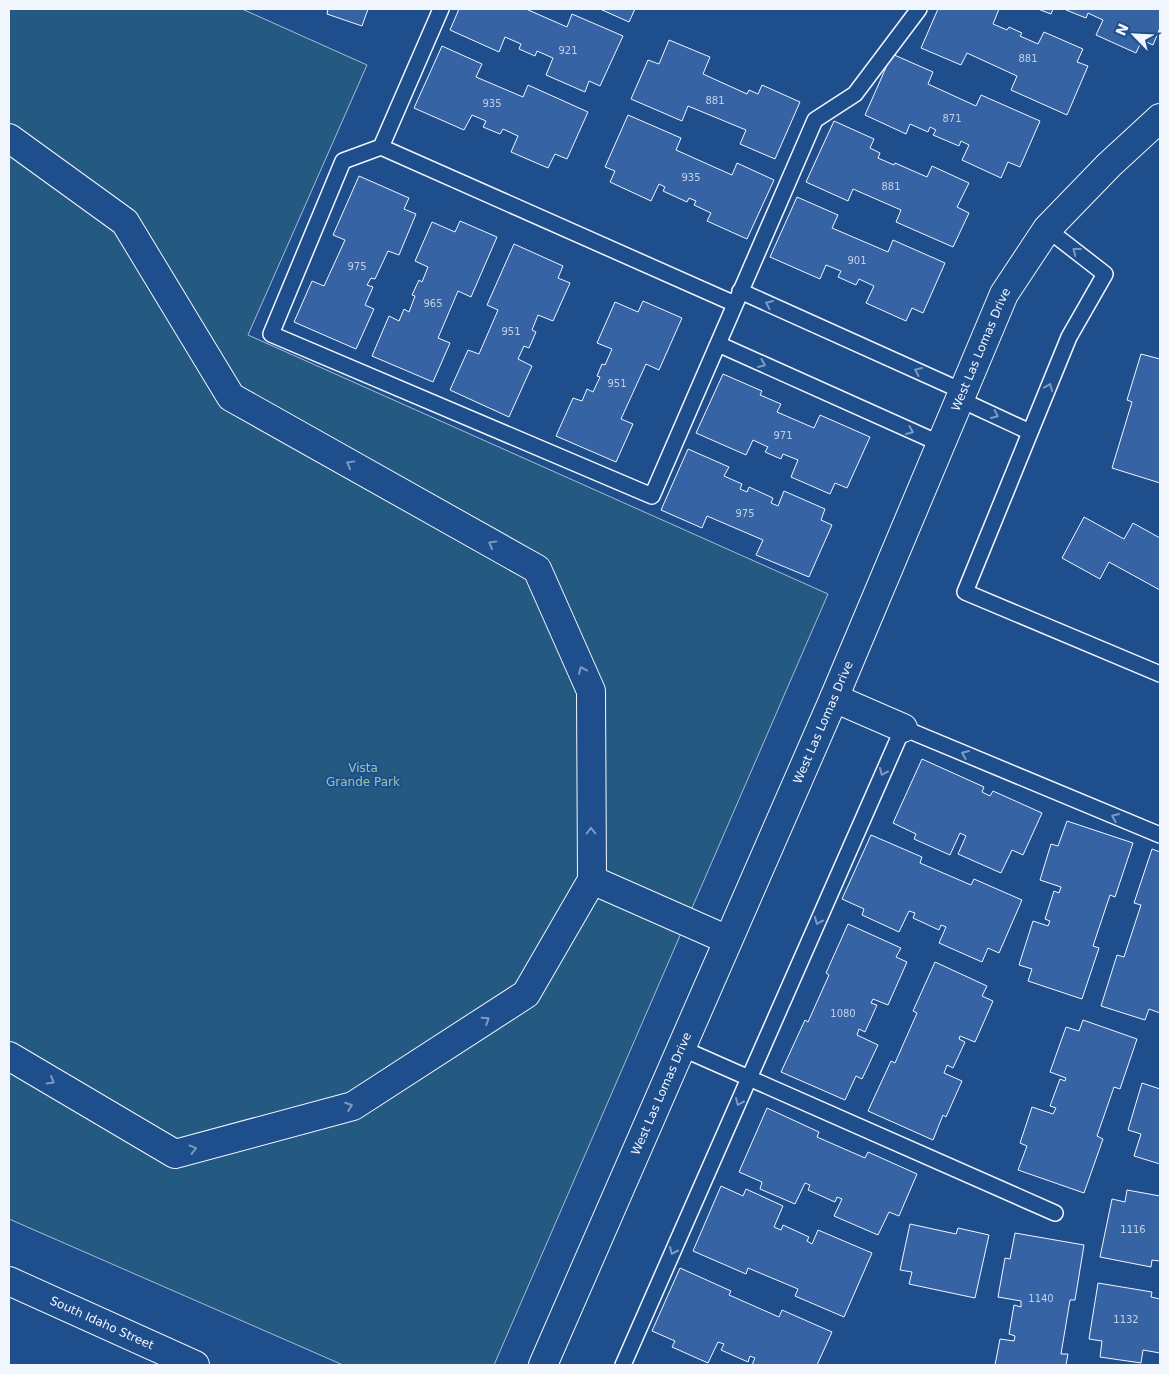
<svg xmlns="http://www.w3.org/2000/svg" width="1169" height="1374" font-family="'DejaVu Sans',sans-serif">
  <rect width="100%" height="100%" fill="#1f4e8c"/>
  <!-- green -->
  <path fill="#245a82" stroke="#a8bbd7" d="M9,9H242L367,65L248,335L828,594L494,1365H343L9,1219Z"/>
  <!-- building -->
  <path fill="#3563a3" stroke="#f2f6ff" d="M328,9H368L362,26L327,14Z
    M459,9H526L567,27L572,14L623,36L600,86L589,81L585,92L546,75L553,58L537,51L535,56L519,49L521,44L505,37L499,52L450,30Z
    M600,9H635L629,22Z
    M938,9H999L993,24L1007,30L1009,27L1022,33L1020,36L1038,44L1044,32L1083,49L1077,62L1088,66L1067,115L1011,90L1017,76L967,53L961,65L921,48Z
    M1038,9H1053L1051,14Z
    M1067,9H1160V28L1153,45L1142,40L1136,53L1096,35L1103,20L1088,13L1086,18L1066,10Z
    M669,40L710,57L703,74L747,94L749,90L758,94L762,85L800,102L775,159L740,144L746,130L688,106L682,121L631,99L648,60L659,64Z
    M442,46L482,64L476,77L523,97L528,85L588,112L567,159L555,154L548,168L511,152L518,136L503,129L500,134L483,127L486,121L472,115L464,130L414,108Z
    M892,54L933,72L928,84L976,106L981,95L1040,121L1020,167L1008,162L1001,178L962,160L969,145L961,141L959,146L933,135L936,130L930,127L928,132L910,124L906,134L865,115Z
    M628,115L681,138L676,150L732,175L737,163L774,180L747,239L707,221L711,213L694,205L696,201L689,198L687,202L663,191L665,187L659,184L651,201L610,182L615,171L605,167Z
    M834,121L874,139L870,148L880,153L878,158L894,165L895,163L927,177L932,166L969,183L957,207L969,213L953,247L896,222L901,210L853,189L848,201L806,182Z
    M359,176L409,198L404,209L416,214L399,255L388,251L375,279L371,278L367,285L373,287L365,305L374,309L356,349L294,322L312,281L324,286L345,240L333,235Z
    M797,197L838,215L832,228L888,252L893,240L945,263L923,313L912,308L906,321L866,303L874,286L859,279L856,285L838,277L841,271L826,265L820,279L770,257Z
    M460,221L497,237L471,297L458,291L438,338L450,343L433,382L372,356L389,316L399,321L404,309L409,312L415,296L412,295L419,280L422,282L428,267L415,261L432,222L455,232Z
    M514,244L563,266L558,278L570,283L553,321L538,315L532,330L536,332L529,348L524,346L518,359L532,366L509,417L450,390L468,350L479,354L498,310L487,305Z
    M643,301L682,318L659,370L646,364L621,419L633,424L616,462L556,436L573,398L582,401L587,389L593,392L600,377L597,376L602,364L605,365L612,349L597,343L615,302L638,312Z
    M1141,354L1160,359V483L1112,468L1132,402L1127,400Z
    M723,374L762,391L760,395L781,404L777,412L814,428L820,415L870,437L847,488L835,483L830,494L791,477L798,460L783,454L781,459L765,452L768,447L753,440L746,455L696,433Z
    M688,449L729,467L724,476L742,484L740,489L747,492L749,487L773,498L771,503L778,506L784,491L825,509L821,520L832,525L809,577L756,555L763,540L707,516L702,528L661,510Z
    M1084,517L1124,539L1133,523L1160,538V590L1109,562L1100,579L1062,558Z
    M922,759L984,787L982,792L990,796L993,791L1042,813L1023,855L1012,850L1001,873L958,854L966,836L960,833L950,855L914,839L916,834L893,823Z
    M1067,821L1133,843L1115,897L1110,895L1093,946L1099,948L1082,999L1028,981L1032,969L1019,965L1033,921L1048,926L1050,921L1045,919L1054,891L1059,893L1061,887L1040,880L1051,844L1058,846Z
    M871,835L922,857L920,863L971,885L974,879L1022,900L999,953L988,948L982,962L939,943L946,927L941,925L939,930L913,918L915,913L909,911L899,932L862,915L864,909L842,899Z
    M1152,849L1160,852V1013L1149,1009L1145,1020L1101,1006L1117,955L1124,957L1141,905L1134,903Z
    M848,924L901,948L896,957L907,962L888,1005L873,999L871,1003L877,1005L865,1032L859,1029L857,1035L878,1045L862,1079L856,1076L845,1100L781,1072L805,1020L808,1022L829,975L826,973Z
    M935,962L987,986L982,996L993,1001L975,1042L960,1036L959,1039L965,1042L953,1068L947,1065L944,1073L962,1081L946,1117L943,1115L933,1140L868,1111L891,1061L895,1063L917,1013L913,1011Z
    M1083,1020L1137,1039L1120,1089L1114,1087L1097,1136L1103,1139L1084,1193L1018,1170L1027,1146L1020,1143L1032,1107L1053,1114L1056,1108L1050,1106L1060,1079L1065,1081L1066,1078L1050,1072L1066,1027L1079,1031Z
    M1142,1083L1160,1089V1164L1134,1156L1141,1134L1128,1130Z
    M767,1108L819,1132L817,1137L865,1158L868,1152L917,1174L899,1216L889,1212L878,1235L834,1216L842,1199L837,1197L835,1202L808,1190L810,1185L805,1183L795,1204L760,1189L762,1182L739,1172Z
    M721,1186L743,1196L746,1189L783,1206L774,1227L781,1230L783,1225L809,1237L807,1241L812,1244L818,1230L872,1253L844,1317L795,1296L798,1289L748,1268L746,1274L693,1251Z
    M1127,1190L1160,1196V1261L1152,1260L1151,1267L1100,1257L1112,1199L1125,1202Z
    M910,1224L956,1234L958,1228L989,1235L975,1298L909,1284L912,1272L900,1270Z
    M1015,1233L1084,1245L1075,1300H1070L1061,1354H1068L1066,1365H995L1000,1339L1014,1341L1015,1336L1009,1334L1014,1305L1021,1307V1301L998,1297L1005,1258L1010,1259Z
    M680,1268L731,1291L729,1295L779,1317L782,1310L832,1332L817,1365H752L755,1358L750,1356L748,1362L721,1350L724,1344L718,1342L708,1363L672,1347L675,1341L652,1331Z
    M1098,1283L1152,1292L1151,1297L1160,1299V1353L1143,1350L1141,1363L1100,1357L1102,1341L1089,1339Z"/>
  <g fill="none" stroke-linecap="round" stroke-linejoin="round">
    <defs>
      <path id="lane" d="M441,9L381,147L343,161L271,334L652,496L815,120L855,94L919,9
        M381,147L735,304
        M1047,229L1105,274L1069,337L965,592L1160,674
        M740,291L962,391
        M718,344L941,444
        M959,399L1030,432
        M681,1048L1055,1213
        M623,1365L903,728L1160,835"/>
      <g id="street">
        <path d="M9,138L125,222L231,397L537,569L591,691L592,880L526,994L353,1106L175,1154L9,1056"/>
        <path d="M834,698L903,728"/>
        <path d="M592,880L728,940"/>
        <path id="s1" d="M543,1365L834,698L1004,294L1047,229L1109,165L1160,118"/>
      </g>
      <g id="secondary">
        <path id="s2" d="M9,1281L195,1365"/>
      </g>
    </defs>
    <!-- lane casing -->
    <use href="#lane" stroke="#f2f6ff" stroke-width="18"/>
    <!-- street casing -->
    <use href="#street" stroke="#f2f6ff" stroke-width="30"/>
    <!-- secondary casing -->
    <use href="#secondary" stroke="#f2f6ff" stroke-width="30"/>
    <!-- lane -->
    <use href="#lane" stroke="#1f4e8c" stroke-width="15"/>
    <!-- street -->
    <use href="#street" stroke="#1f4e8c" stroke-width="28"/>
    <!-- secondary -->
    <use href="#secondary" stroke="#1f4e8c" stroke-width="28"/>
  </g>
  <!-- one-way arrows -->
  <defs><path id="oneway-chevron" d="M-2-3.5L2.5 0L-2 3.5" fill="none" stroke-width="1.6" stroke-linecap="round" stroke-linejoin="round" transform="scale(1.25)"/></defs>
  <g stroke="#7e9ac0">
    <use href="#oneway-chevron" transform="translate(1076 251) rotate(-142)"/>
    <use href="#oneway-chevron" transform="translate(769 304) rotate(-156)"/>
    <use href="#oneway-chevron" transform="translate(762 364) rotate(24)"/>
    <use href="#oneway-chevron" transform="translate(918 371) rotate(-156)"/>
    <use href="#oneway-chevron" transform="translate(1049 387) rotate(-68)"/>
    <use href="#oneway-chevron" transform="translate(995 415) rotate(25)"/>
    <use href="#oneway-chevron" transform="translate(910 431) rotate(24)"/>
    <use href="#oneway-chevron" transform="translate(350 464) rotate(-151)"/>
    <use href="#oneway-chevron" transform="translate(492 544) rotate(-151)"/>
    <use href="#oneway-chevron" transform="translate(582 670) rotate(-114)"/>
    <use href="#oneway-chevron" transform="translate(965 754) rotate(-157)"/>
    <use href="#oneway-chevron" transform="translate(883 772) rotate(114)"/>
    <use href="#oneway-chevron" transform="translate(1115 817) rotate(-157)"/>
    <use href="#oneway-chevron" transform="translate(591 831) rotate(-90)"/>
    <use href="#oneway-chevron" transform="translate(818 921) rotate(114)"/>
    <use href="#oneway-chevron" transform="translate(486 1020) rotate(-33)"/>
    <use href="#oneway-chevron" transform="translate(51 1081) rotate(31)"/>
    <use href="#oneway-chevron" transform="translate(739 1102) rotate(114)"/>
    <use href="#oneway-chevron" transform="translate(349 1106) rotate(-20)"/>
    <use href="#oneway-chevron" transform="translate(193 1149) rotate(-15)"/>
    <use href="#oneway-chevron" transform="translate(673 1251) rotate(114)"/>
  </g>
  <g text-anchor="middle" stroke-width="4" stroke-linejoin="round" paint-order="stroke">
    <!-- number labels -->
    <g font-size="10" fill="#c3d1e8">
      <text x="568" y="54">921</text>
      <text x="1028" y="62">881</text>
      <text x="715" y="104">881</text>
      <text x="492" y="107">935</text>
      <text x="952" y="122">871</text>
      <text x="691" y="181">935</text>
      <text x="891" y="190">881</text>
      <text x="857" y="264">901</text>
      <text x="357" y="270">975</text>
      <text x="433" y="307">965</text>
      <text x="511" y="335">951</text>
      <text x="617" y="387">951</text>
      <text x="783" y="439">971</text>
      <text x="745" y="517">975</text>
      <text x="843" y="1017">1080</text>
      <text x="1133" y="1233">1116</text>
      <text x="1041" y="1302">1140</text>
      <text x="1126" y="1323">1132</text>
    </g>
    <!-- street labels -->
    <g font-size="12" fill="#f2f6ff" stroke="#1f4e8c">
      <text dy="4" stroke="none"><textPath href="#s1" startOffset="1106">West Las Lomas Drive</textPath></text>
      <text dy="4" stroke="none"><textPath href="#s1" startOffset="701">West Las Lomas Drive</textPath></text>
      <text dy="4" stroke="none"><textPath href="#s1" startOffset="296">West Las Lomas Drive</textPath></text>
      <text dy="4" stroke="none"><textPath href="#s2" startOffset="102">South Idaho Street</textPath></text>
    </g>
    <!-- park labels -->
    <g font-size="12" fill="#97c8a6" stroke="#1f4e8c">
      <text x="363" y="772">Vista<tspan x="363" dy="14">Grande Park</tspan></text>
    </g>
  </g>
  <!-- border -->
  <rect width="1169" height="1374" fill="none" stroke="#f2f6ff" stroke-width="20"/>
  <!-- north arrow -->
  <g transform="translate(1134 35) rotate(294)" stroke="#1f4e8c" stroke-width="4" paint-order="stroke">
  <path d="M0-4L9 19L0 12L-9 19Z" fill="#f2f6ff"/>
  <text y="-8" font-size="14" font-weight="bold" text-anchor="middle" fill="#f2f6ff">N</text>
  </g>
</svg>
